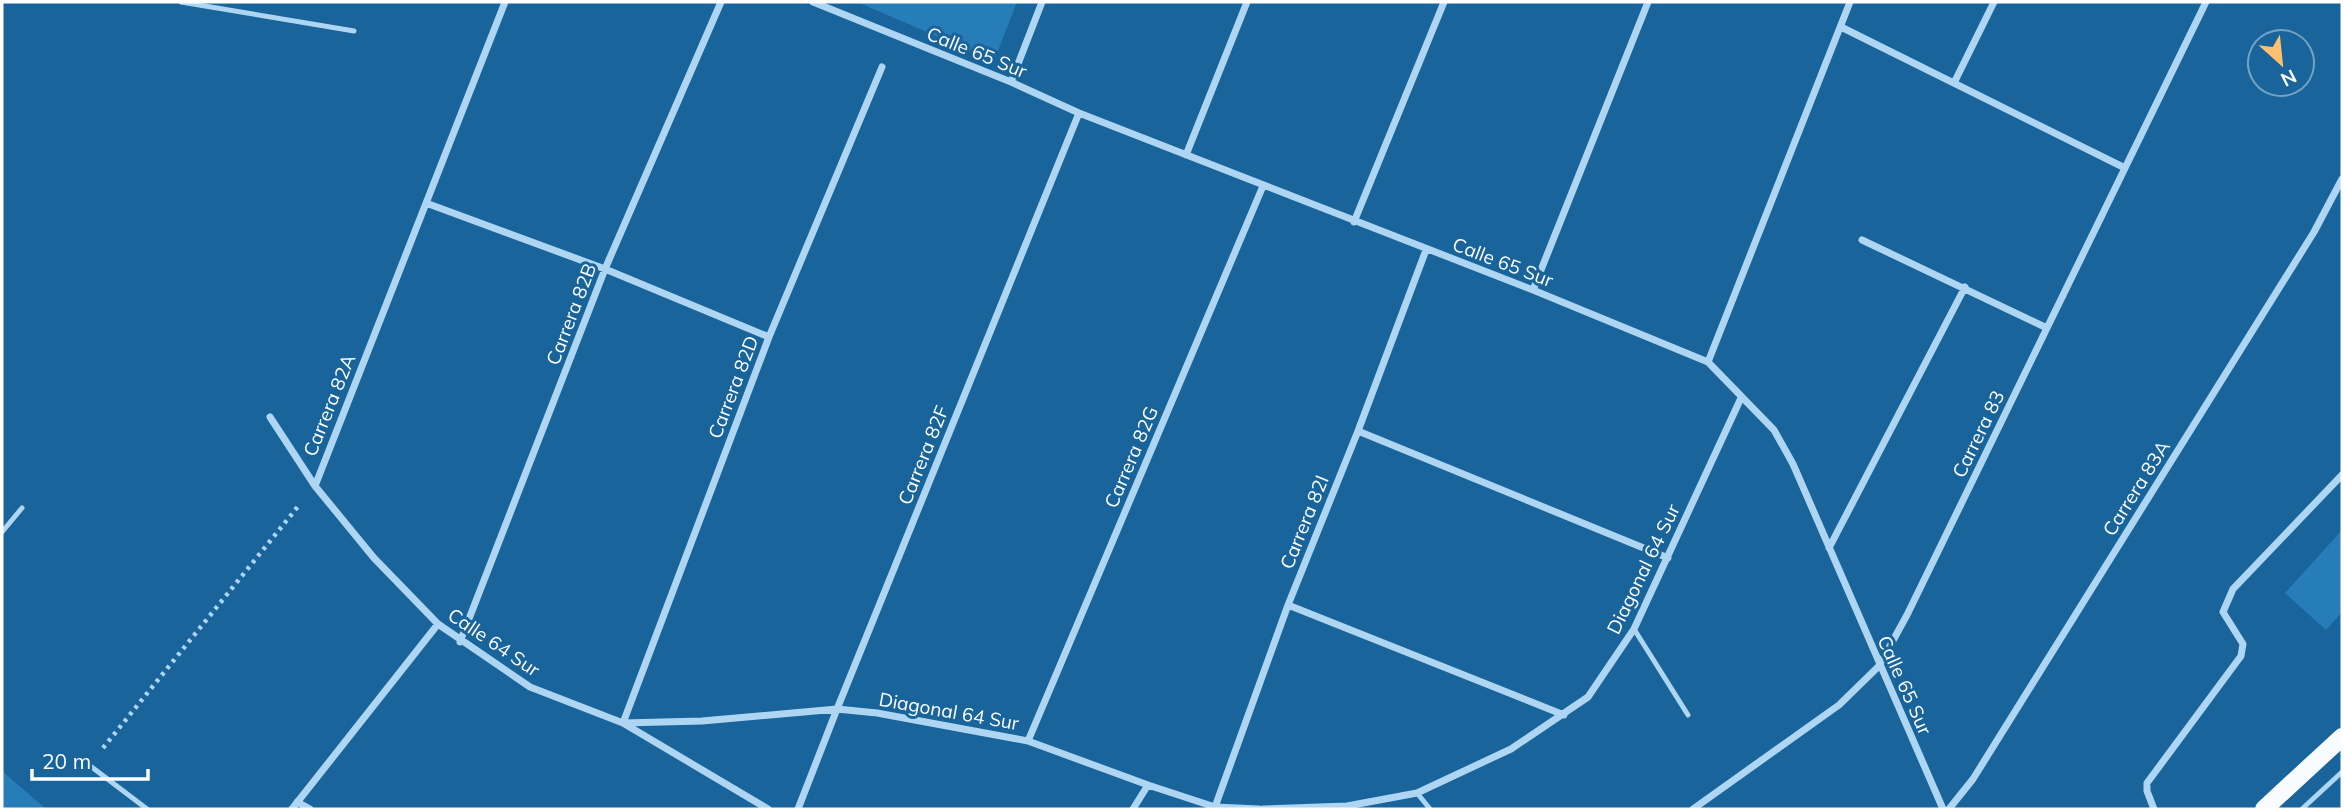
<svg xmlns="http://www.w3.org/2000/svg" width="2344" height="811" font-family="Mulish,sans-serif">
  <rect width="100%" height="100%" fill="#18649b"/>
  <!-- green -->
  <path fill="#277db8" d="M857,2H1017L994,61Z
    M2342,530V612L2326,630L2285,593Z
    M2,771L46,809H2Z"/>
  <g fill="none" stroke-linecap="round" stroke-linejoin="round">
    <!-- path -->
    <path stroke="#aed6f2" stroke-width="4.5" stroke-dasharray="3.5 5" stroke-linecap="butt" d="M103,748L300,504"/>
    <!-- lane -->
    <path stroke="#aed6f2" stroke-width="5" d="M181,2L354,31
      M2,532L22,508
      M1634,629L1688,715
      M89,765L147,809
      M1417,793L1430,809
      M2302,809L2342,772"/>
    <!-- street -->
    <path stroke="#aed6f2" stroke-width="7" d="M813,2L1011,82L1079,113L1533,290L1708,362L1774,430L1793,464L1943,809
      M1841,27L2125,168
      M882,67L769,337L623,723L702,721L837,709L877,713L1028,741L1148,785L1215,807L1259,809
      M1011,82L1042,2
      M1954,83L1994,2
      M1186,155L1247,2
      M426,203L605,269L769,337
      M1354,222L1444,2
      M1862,240L2047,328
      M1533,290L1648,2
      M1708,362L1850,2
      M270,417L315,486L374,558L438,624L530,687L623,723L768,809
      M1358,431L1668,558
      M315,486L505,2
      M1829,548L1965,287
      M1288,605L1564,715
      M460,642L605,269L721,2
      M1028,741L1263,186
      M297,802L310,809
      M1215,807L1288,605L1358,431L1426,250
      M292,809L438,624
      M798,809L837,709L1079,113
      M1133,809L1148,785
      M1263,809L1347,806L1417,793L1511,749L1588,697L1634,629L1741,398
      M1693,809L1839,705L1879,666L1907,615L2206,2
      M1949,809L1973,779L2314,232L2342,179
      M2154,809L2147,791V783L2241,656L2243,644L2223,612L2233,589L2342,475"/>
    <!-- primary -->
    <path stroke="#f9fcff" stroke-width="18" d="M2264,809L2342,737"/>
  </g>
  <g text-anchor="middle" stroke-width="6" stroke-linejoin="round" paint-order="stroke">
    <!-- street labels -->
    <g font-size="19" fill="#fff" stroke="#18649b">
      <text transform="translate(977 52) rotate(22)" y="7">Calle 65 Sur</text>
      <text transform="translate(1503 262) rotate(21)" y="7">Calle 65 Sur</text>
      <text transform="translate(571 314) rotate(-69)" y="7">Carrera 82B</text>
      <text transform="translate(733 387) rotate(-69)" y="7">Carrera 82D</text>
      <text transform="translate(329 405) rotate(-68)" y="7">Carrera 82A</text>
      <text transform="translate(1978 434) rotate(-64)" y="7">Carrera 83</text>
      <text transform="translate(923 455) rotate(-68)" y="7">Carrera 82F</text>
      <text transform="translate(1131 457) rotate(-67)" y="7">Carrera 82G</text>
      <text transform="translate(2136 488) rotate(-58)" y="7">Carrera 83A</text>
      <text transform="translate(1304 522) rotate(-68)" y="7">Carrera 82I</text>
      <text transform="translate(1643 569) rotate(-64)" y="7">Diagonal 64 Sur</text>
      <text transform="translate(494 642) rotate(34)" y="7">Calle 64 Sur</text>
      <text transform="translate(1905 685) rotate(66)" y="7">Calle 65 Sur</text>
      <text transform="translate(949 711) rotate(10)" y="7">Diagonal 64 Sur</text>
    </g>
  </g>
  <!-- border -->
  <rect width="2344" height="811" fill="none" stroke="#ffffff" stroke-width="7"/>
  <!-- north arrow -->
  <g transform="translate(2281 63) rotate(153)"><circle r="33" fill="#18649b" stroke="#74a2c3" stroke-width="2"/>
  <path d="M0-5L12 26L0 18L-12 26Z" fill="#ffc16f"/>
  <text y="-10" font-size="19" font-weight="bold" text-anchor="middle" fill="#ffffff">N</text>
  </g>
  <!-- scale -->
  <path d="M32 769v10h116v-10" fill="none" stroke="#ffffff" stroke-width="3.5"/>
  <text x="42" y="769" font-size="21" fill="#ffffff" stroke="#18649b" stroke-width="5" paint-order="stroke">20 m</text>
</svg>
